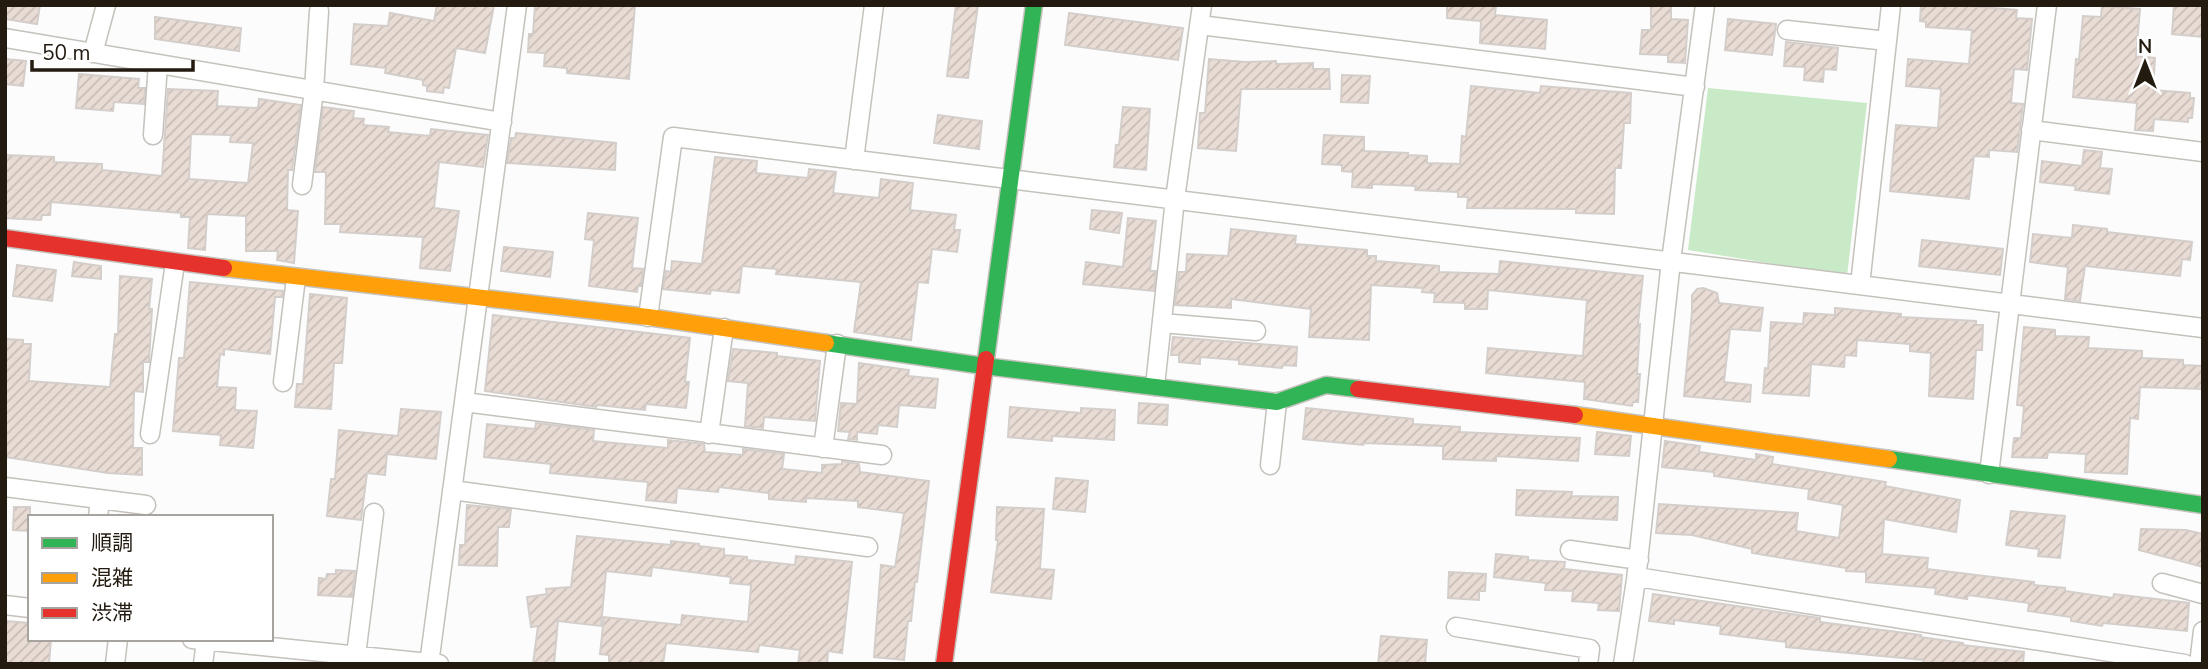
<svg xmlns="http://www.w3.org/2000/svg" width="2208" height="669" font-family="'Nunito Sans','Noto Sans JP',sans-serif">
  <defs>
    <pattern id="building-hatch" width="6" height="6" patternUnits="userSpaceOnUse" patternTransform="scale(1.75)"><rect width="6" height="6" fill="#e9dcd5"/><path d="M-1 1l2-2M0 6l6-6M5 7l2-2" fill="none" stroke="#c8bcb6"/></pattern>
  </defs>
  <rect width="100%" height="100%" fill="#fcfcfc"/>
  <!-- park -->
  <path fill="#c9eac7" d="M1708,88L1867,103L1847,276L1688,250Z"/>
  <!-- building -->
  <path fill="url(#building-hatch)" stroke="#d4cecb" stroke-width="2" fill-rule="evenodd" d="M5,5H40L37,24L5,19Z
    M437,5H494L485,53L456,48L449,88L444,87L443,93L427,91V86L423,85V80L385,73L386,68L351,64L354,24L388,26L390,13L434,21Z
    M535,5H635L629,79L567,73V68L544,66L545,53L528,52L529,34H533Z
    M956,5H978L968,78L947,76Z
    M1447,5H1496L1495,15L1547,20L1545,49L1480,43L1481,21L1447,18Z
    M1651,5H1671V19L1688,20L1685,63L1668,62V55L1640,54L1642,30H1651Z
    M1921,5H1956L2017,10L2016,18L2032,19L2027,70L2014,69L2011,103L2023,104L2017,152L1989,150V157L1974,156L1969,199L1890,191L1896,125L1938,128L1941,89L1906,86L1908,59L1969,64L1972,30L1926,27V22L1920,21Z
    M2174,5H2203V37L2172,34Z
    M2102,6L2140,9L2136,56L2155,58L2153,90L2190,93V98H2194L2192,118H2188V122L2154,119L2153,131L2135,130L2137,103L2073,97L2076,59L2079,60L2083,16L2101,17Z
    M1069,13L1183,28L1178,60L1065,45Z
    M155,17L241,28L239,51L155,39Z
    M1728,19L1776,24L1772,55L1725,50Z
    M1786,42L1838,48L1836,70L1824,69L1823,82L1804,80L1805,67L1784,66Z
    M5,59L26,61L23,86L5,84Z
    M1209,59L1245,62L1276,61V64L1313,63V69H1329L1330,89H1241L1236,151L1198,148L1200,113H1205Z
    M79,74L139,79L138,88H145L144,104L114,102L113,111L76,108Z
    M1342,75L1370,76L1368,103L1341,102Z
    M1471,86L1540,93L1541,86L1631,93L1630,123H1624L1621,168H1615L1614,214L1576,213V209L1467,208L1468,197H1458V192L1415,190L1416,186L1372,184V188L1352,187L1353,172L1342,171V165L1322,164L1324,135L1364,137V151L1408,153V155L1427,156V163L1460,164L1462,136L1466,137Z
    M168,89L218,91L217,106L258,108L259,99L301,105L292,170H288L287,210L298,211L294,263L277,260L278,251H246V216L207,214L205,250L188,248L190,217H181V213L51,202L50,215H42L41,220L5,218V155L54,157V162L102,164V170L162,176ZM191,134L231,135L230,142L253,143L248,183L189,179Z
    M323,107L354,111L353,118L364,119L363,125L389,127L388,132L430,136L431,129L488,135L483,167L439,162L434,208L459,211L450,271L420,268L423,237L340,232L341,224H325L326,172H315Z
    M1123,107L1150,109L1146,170L1114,167L1116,145H1119Z
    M938,115L982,121L979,149L934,143Z
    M516,133L616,143L615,170L507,163L511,138H515Z
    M2084,150L2102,152L2100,168L2112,169L2109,194L2075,190L2076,186L2040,182L2042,161L2082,166Z
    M715,157L757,161L756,173L808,178L809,169L836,172L833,193L879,198L881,179L913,183L910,210L956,215L954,230H960L957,252L932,249L928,283L918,282L911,340L854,332L861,282L776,274L777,269L742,266L739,293L711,290L710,294L663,289L666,271L671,272L672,261L702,264Z
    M1092,210L1122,213L1119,233L1090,229Z
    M588,213L638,218L632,268L643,269L641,286H638L637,292L589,286L594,240L585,239Z
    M1128,218L1156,221L1150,271H1156L1154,291L1083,284L1086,262L1123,267Z
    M2073,225L2107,229V232L2192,242L2190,260L2182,259L2180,276L2085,266L2080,301L2065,299L2068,267L2030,262L2033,234L2072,238Z
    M1231,229L1296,236L1295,244L1367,250V256H1376V261L1439,266V272L1499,274L1500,261L1643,276L1638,324H1640L1637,374H1640L1638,402H1633L1632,406L1584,399L1585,382L1486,373L1488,348L1583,356L1587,300L1488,290L1487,309H1465V303L1434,302L1435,293L1422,292L1423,288L1371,285L1369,340L1309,337L1311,309L1231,299V308L1175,305L1179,272H1186L1187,254L1228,256Z
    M1922,240L2003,249L2000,275L1919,266Z
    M504,247L553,252L550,277L501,271Z
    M74,262L101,266V279L72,276Z
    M17,265L56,270L52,301L13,296Z
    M120,276L152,279L149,309H152L149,362H143V392L134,391L133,448H142V475L108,473L5,457V339L23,340V344H31L29,381L110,387L115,334H118Z
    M190,282L283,291L282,297H275L270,354L224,349V355L220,354L217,387L236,388L235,410L257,411L253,448L220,445L221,435L173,431L179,358H184Z
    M1703,288L1717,293L1719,303L1763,308L1760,331L1730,329L1724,382L1751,385L1750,402L1684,396L1692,311V295L1697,289Z
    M310,294L347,298L342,363H334L331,409L295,407L297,384H303Z
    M1835,308L1901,314V317L1976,321V325H1983L1982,350H1976L1973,399L1929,396L1931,353L1910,351V344L1857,340L1856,356L1845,355L1844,367L1811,364L1809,396L1763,393L1765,368L1768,369L1771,322L1803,324L1804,313L1835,315Z
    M493,315L690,338L685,382H689L686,408L646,404L645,410L597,405L596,407L485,391Z
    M2024,327L2055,330V336L2089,337L2088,348L2142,351V358L2183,360V365L2203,366V389L2140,387L2138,419L2130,418L2127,474L2085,472L2086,454L2048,452L2047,458L2012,457L2014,438H2021L2024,406L2017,405Z
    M1173,337L1297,347L1296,366L1283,365L1282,368L1239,364V360L1200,357V364L1179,362V355H1171Z
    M733,349L777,353V356L820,361L815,421L764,417L763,428L745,426L748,383L728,381Z
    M859,363L909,370L908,376L938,379L935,408L899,405L897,427L878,425L877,434L857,432V440L848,439L850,432L838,431L841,403L857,404Z
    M1139,403L1168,405L1167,425L1138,423Z
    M1010,407L1081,413V408L1115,410L1114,440L1052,436V441L1008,437Z
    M1306,408L1413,419V424L1460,427V432L1580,438L1578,461L1496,456V461L1443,459V446L1363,443V445L1303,439Z
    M401,409L441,412L436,459L387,454L385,475L367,473L361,520L327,516L331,479H335L339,430L398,436Z
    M536,423L594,430L593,441L668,448V440L704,444L705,452L743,455V449L784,454L782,469L822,473V465L842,464V461L859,464L860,472L929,481L917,582H915L911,621H908L904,660L874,657L881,565L895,567L904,513L858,507V501L806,498V502L769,499V493L719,487L718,492L677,488L676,503L646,500L648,482L550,473L551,464L484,457L487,424L535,429Z
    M1597,432L1631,436L1629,456L1595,454Z
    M1665,441L1700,446L1699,452L1756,460V454L1773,457L1772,464L1886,482L1885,486L1960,500L1956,532L1884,519L1882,554L1928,558L1927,569L2034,582V585L2065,588V591L2113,598L2114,594L2189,603L2187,631L2103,623L2102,626L2071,621V617L2028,611L2029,603L1968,595L1967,599L1935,594L1936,588L1866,582V572L1846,571V568L1752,553V549L1692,535L1656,533L1659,504L1798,513L1796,531L1839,538L1843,505L1808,499L1809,489L1714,476V472L1662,467Z
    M1056,478L1088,481L1085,512L1053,509Z
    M1517,490L1572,492L1571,496L1618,497L1617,520L1516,515Z
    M467,505L511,509L509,527H498L497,566L459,565L460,545H465Z
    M14,507H30V531L13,530Z
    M997,507L1044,509L1040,569L1054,570L1051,599L991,592L998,540H996Z
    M2011,511L2065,516L2060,558L2038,556L2039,549L2006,545Z
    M2141,529L2186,530L2203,534V567L2139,550Z
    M577,536L671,545V541L699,544V546L724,549V555L747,557V560L795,565L796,556L852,562L842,653L828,651L827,664H798L800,650L759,645L758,652L666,643L663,664H609V655L600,654L604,617L681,625L682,615L748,622L751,585L730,583L731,577L652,567L651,576L606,571L601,626L558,621L554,664H533L538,626L531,627L527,597L547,594L546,589L571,587Z
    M1496,554L1528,557V560L1565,562L1564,569L1622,575L1619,611L1598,610L1599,603L1572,601L1573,591L1545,590L1546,583L1494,577Z
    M336,570L355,571L352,597L318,595L319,578L326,579L327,574H336Z
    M1449,572L1486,574L1485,591H1479V600L1448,598Z
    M1653,594L1820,618V622L1921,635L1920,637L1963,643L1962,645L2024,652L2023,664H1923L1924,660L1786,647V642L1720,634L1721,626L1674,620V624L1649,621Z
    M5,621L30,623V639H51L49,664H5Z
    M1381,636L1427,640L1425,664H1378Z"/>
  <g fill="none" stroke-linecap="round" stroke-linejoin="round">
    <defs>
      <path id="street" d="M1200,25L1695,87
        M1787,30L1887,41
        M5,38L502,122
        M93,53L106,5
        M2031,130L2203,152
        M153,135L158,64
        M854,160L874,5
        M302,185L314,90L319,11
        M1860,285L1891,5
        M648,317L673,137L2203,328
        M1162,323L1256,331
        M283,382L296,278
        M1155,386L1175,199L1202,5
        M464,402L882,455
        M150,434L175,263
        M709,434L724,328
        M823,448L837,344
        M1270,465L1277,402
        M1989,474L2047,5
        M5,487L146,505
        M452,490L868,547
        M98,517L100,499
        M1570,550L1639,560
        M1637,577L2185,664
        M2162,583L2203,594
        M5,605L30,608
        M1456,627L1590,649L1588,664
        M192,639L439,664
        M356,655L374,513
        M115,664L118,639
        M203,664L206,641
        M429,664L517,5
        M1623,664L1636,580L1671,261L1705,5
        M2199,664L2203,631"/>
      <path id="fast" d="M826,343L984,366L1277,402L1326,385L1358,389
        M986,359L1034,5
        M1889,459L2203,505"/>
      <path id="slow" d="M224,268L648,317L826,343
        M1575,415L1889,459"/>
      <path id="jam" d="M5,238L224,268
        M1358,389L1575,415
        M944,664L986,359"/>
    </defs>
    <!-- street casing -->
    <use href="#street" stroke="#c5c1bc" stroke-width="21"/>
    <!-- fast casing -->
    <use href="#fast" stroke="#c5c1bc" stroke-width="19"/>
    <!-- slow casing -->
    <use href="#slow" stroke="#c5c1bc" stroke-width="19"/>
    <!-- jam casing -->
    <use href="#jam" stroke="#c5c1bc" stroke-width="19"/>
    <!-- street -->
    <use href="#street" stroke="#fff" stroke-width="18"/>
    <!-- fast -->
    <use href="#fast" stroke="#30b455" stroke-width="16"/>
    <!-- slow -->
    <use href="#slow" stroke="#ff9f0a" stroke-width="16"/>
    <!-- jam -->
    <use href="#jam" stroke="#e5322d" stroke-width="16"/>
  </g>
  <!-- border -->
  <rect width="2208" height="669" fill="none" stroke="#231a10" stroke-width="14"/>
  <!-- legend -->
  <rect x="28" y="515" width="245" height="126" fill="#ffffff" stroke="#a7a39f" stroke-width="2"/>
  <rect x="42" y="538" width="35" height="10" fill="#30b455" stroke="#a7a39f" stroke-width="2"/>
  <text x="91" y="550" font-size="21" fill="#231a10">順調</text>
  <rect x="42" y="573" width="35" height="10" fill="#ff9f0a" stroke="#a7a39f" stroke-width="2"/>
  <text x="91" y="585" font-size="21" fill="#231a10">混雑</text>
  <rect x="42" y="608" width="35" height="10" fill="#e5322d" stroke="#a7a39f" stroke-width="2"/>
  <text x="91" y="620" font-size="21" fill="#231a10">渋滞</text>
  <!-- north arrow -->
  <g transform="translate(2145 63)" stroke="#ffffff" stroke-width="5" paint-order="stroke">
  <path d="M0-5L12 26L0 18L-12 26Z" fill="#231a10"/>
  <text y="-10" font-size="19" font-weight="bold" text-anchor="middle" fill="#231a10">N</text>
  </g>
  <!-- scale -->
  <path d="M32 60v10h161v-10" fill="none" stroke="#231a10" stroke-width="3.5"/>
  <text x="42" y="60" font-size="21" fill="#231a10" stroke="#ffffff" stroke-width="5" paint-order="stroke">50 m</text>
</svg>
